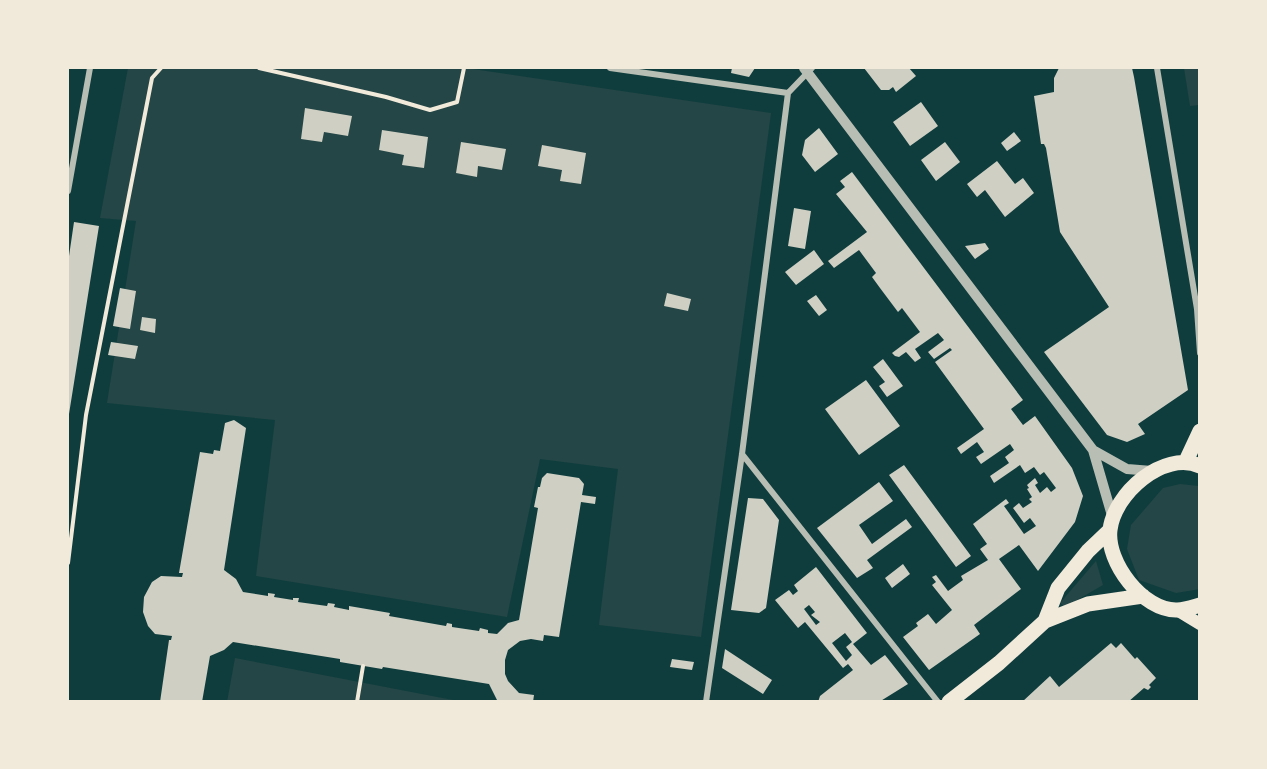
<svg xmlns="http://www.w3.org/2000/svg" width="1267" height="769" font-family="'Space Grotesk',sans-serif">
  <rect width="100%" height="100%" fill="#0f3d3e"/>
  <!-- green -->
  <path fill="#244646" d="M128,68H466L771,113L701,637L599,625L618,469L540,459L507,617L256,576L275,420L107,403L136,221L100,218Z
    M1184,68H1199V105L1190,106Z
    M1180,484L1199,486L1200,589L1176,593L1139,580L1127,549L1131,525L1163,488Z
    M1096,561L1103,585L1065,607L1060,603Z
    M235,658L458,701L227,702Z"/>
  <!-- building -->
  <path fill="#cfcfc3" fill-rule="evenodd" d="M732,68H755L749,77L731,73Z
    M864,68H909L916,76L896,92L893,87L889,90H881Z
    M1059,68H1132L1134,77L1188,390L1138,424L1145,434L1127,442L1107,435L1044,352L1109,307L1060,232L1046,148L1044,144H1041L1034,96L1054,92V78Z
    M921,102L938,126L910,146L893,122Z
    M305,108L352,116L348,136L324,132L322,142L301,139Z
    M819,128L838,154L815,172L802,155L805,140Z
    M382,130L428,137L424,168L402,165L404,155L379,150Z
    M1014,132L1021,141L1007,151L1001,143Z
    M461,142L506,149L502,170L478,166L477,177L456,173Z
    M945,142L960,162L936,181L921,160Z
    M542,145L586,153L581,184L560,181L562,170L538,166Z
    M997,161L1015,184L1023,178L1034,193L1005,217L985,190L977,197L967,184Z
    M852,172L1023,400L1011,409L1023,425L1035,416L1072,468L1083,496L1075,522L1038,571L1019,545L999,559L1021,589L974,625L980,634L929,670L903,637L918,626L916,623L928,614L936,624L952,610L932,585L936,582L932,577L936,575L948,591L963,580L961,576L988,560L980,549L987,544L973,524L1006,499L1009,503L1004,506L1024,534L1036,526L1030,518L1024,523L1013,508L1019,503L1023,508L1032,502L1029,499L1032,497L1027,489L1029,488L1027,485L1035,478L1038,483L1035,485L1040,493L1047,487L1051,492L1056,488L1044,472L1040,475L1034,467L1025,473L1020,465L994,483L990,476L1009,463L1005,457L1014,450L1010,444L981,464L976,457L984,452L977,442L961,454L957,448L984,429L935,362L952,350L950,348L934,359L928,352L944,340L938,333L915,349L921,358L915,362L906,352L899,357L895,356L892,353L920,332L902,308L898,312L880,288L872,277L876,273L859,250L834,268L828,261L867,232L836,194L845,187L840,181Z
    M794,208L811,211L805,249L788,246Z
    M74,222L99,226L69,414L68,263Z
    M985,243L989,249L975,259L965,246Z
    M814,250L824,264L796,285L785,272Z
    M120,288L136,291L130,329L113,326Z
    M667,293L691,299L688,311L664,306Z
    M816,295L827,310L819,316L807,301Z
    M142,317L156,319L155,333L140,330Z
    M111,342L138,346L135,359L108,355Z
    M883,359L903,386L887,397L879,386L885,382L873,367Z
    M866,380L900,426L859,455L825,409Z
    M234,420L246,428L224,570L236,579L243,592L268,596V593L275,594L274,597L293,600V598H299L298,602L327,606L328,603L335,604L334,607L349,610V606L390,613L389,616L446,626L447,623L452,624V627L479,631L480,628L488,630V633L497,634L508,623L519,620L538,508L534,507L538,487H540L542,478L547,473L579,478L584,484L582,495L596,497L595,504L581,502L559,637L544,635L543,641L531,639L520,641L508,650L505,660V674L508,681L519,693L534,695L533,702H498L489,684L383,667L382,669L340,662V659L233,642L224,650L210,656L202,702H160L169,640H171L172,636L155,634L148,626L143,612L144,597L152,582L161,576L182,577L183,573H179L200,452L213,454L214,450L220,451L225,423Z
    M904,465L971,556L956,567L889,475Z
    M879,482L893,501L859,525L872,544L906,519L912,527L867,560L873,568L857,578L817,528Z
    M748,498L763,499L779,520L766,608L759,613L731,610Z
    M903,564L910,574L892,588L885,578Z
    M816,567L867,633L853,644L871,665L885,655L908,684L879,702H818L820,696L853,670L848,664L843,668L805,622L798,628L775,600L789,590L793,595L798,591L794,585ZM809,605L815,612L811,615L820,622L816,625L804,609ZM845,633L852,642L846,647L852,655L846,661L832,643Z
    M1111,643L1116,648L1121,643L1135,659L1137,657L1156,678L1149,685L1151,687L1148,690L1144,688L1128,702H1022L1050,676L1059,687Z
    M725,649L772,680L763,694L722,668Z
    M672,659L694,662L692,670L670,667Z"/>
  <g fill="none" stroke-linecap="round" stroke-linejoin="round">
    <!-- path -->
    <path stroke="#f1e9da" stroke-width="4" d="M259,68L386,97L430,110L457,102L464,68
      M68,563L86,415L152,78L161,68
      M357,702L363,666"/>
    <!-- minor -->
    <path stroke="#b8beb3" stroke-width="6" d="M610,68L788,93L812,68
      M1157,68L1197,309L1200,353
      M68,191L90,68
      M742,454L938,702
      M706,702L742,454L788,93"/>
    <!-- tertiary -->
    <path stroke="#b8beb3" stroke-width="10" d="M804,68L1093,450L1113,519
      M1093,450L1127,469L1152,471"/>
    <!-- secondary -->
    <path stroke="#f1e9da" stroke-width="12" d="M1177,610L1200,624"/>
    <!-- primary -->
    <path stroke="#f1e9da" stroke-width="15" d="M1186,461L1200,431
      M1200,466C1163,450 1114,494 1110,530C1106,562 1143,611 1177,610C1185,610 1193,607 1200,605
      M1045,621L1058,588L1088,551L1109,531
      M949,702L999,663L1045,621L1088,604L1143,596"/>
  </g>
  <!-- border -->
  <rect width="1267" height="769" fill="none" stroke="#f1e9da" stroke-width="138"/>
</svg>
